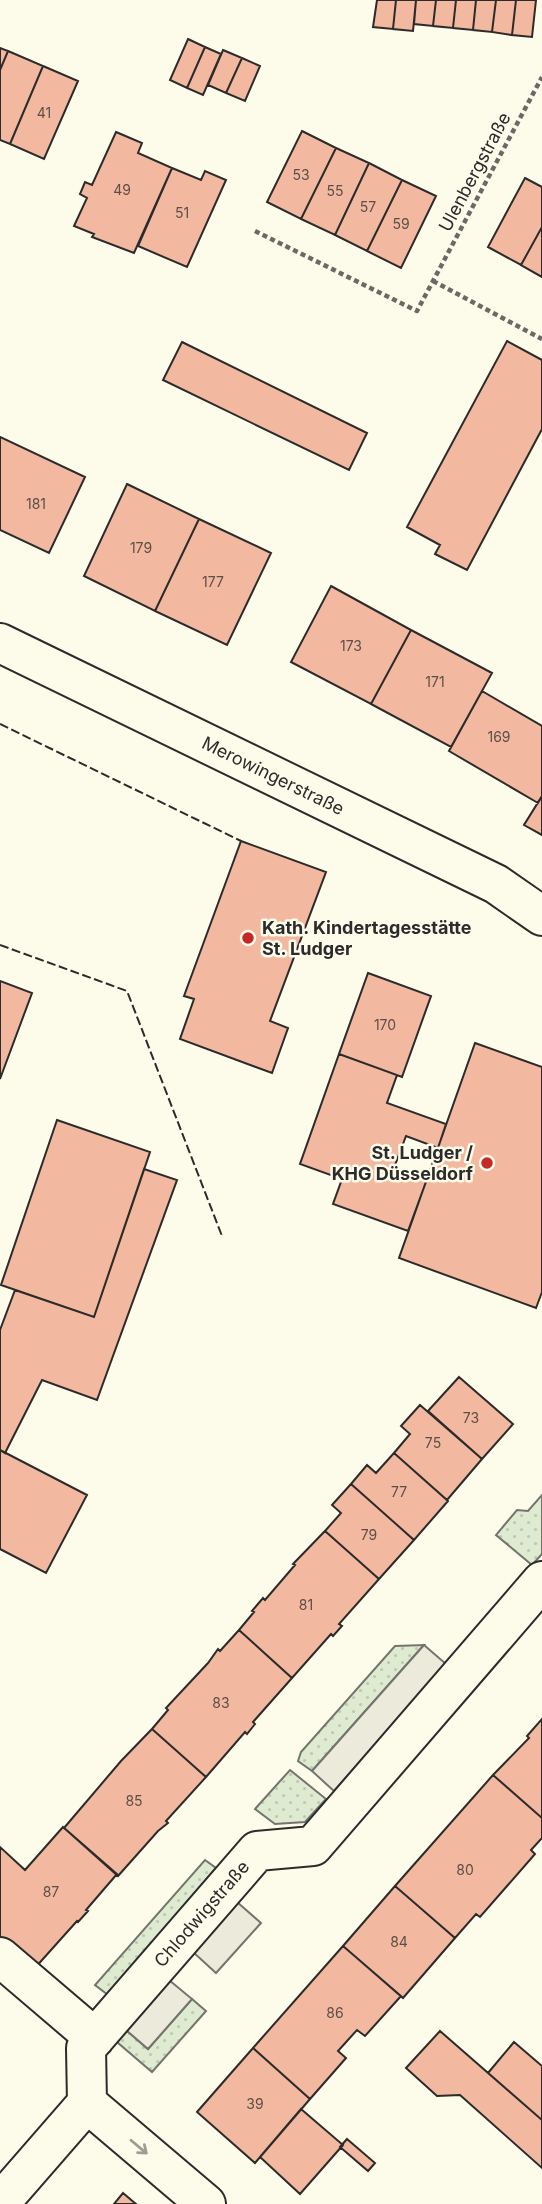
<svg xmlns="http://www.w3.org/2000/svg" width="542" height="2204" font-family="Inter,sans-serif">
  <defs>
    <pattern id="grass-dots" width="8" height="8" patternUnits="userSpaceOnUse" patternTransform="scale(1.75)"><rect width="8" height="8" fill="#deebd1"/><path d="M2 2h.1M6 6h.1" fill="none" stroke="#bfcab4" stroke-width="1.8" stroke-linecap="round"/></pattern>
  </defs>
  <rect width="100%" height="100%" fill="#fdfbea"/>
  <!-- grass -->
  <path fill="url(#grass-dots)" stroke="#74746e" stroke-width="2" d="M542,1495V1554L532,1565L496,1535L517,1510L528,1511Z
    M424,1645L312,1771L298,1761L301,1752L395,1646Z
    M290,1770L326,1799L305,1822L275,1824L255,1809Z
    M205,1860L216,1868L108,1995L95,1985Z
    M192,1999L206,2011L152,2072L117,2042L126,2030L148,2049Z"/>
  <!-- parking -->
  <path fill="#eceadb" stroke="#74746e" stroke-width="2" d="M424,1645L446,1664L334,1791L312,1771Z
    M237,1902L261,1923L216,1973L193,1952Z
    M169,1980L192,1999L148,2049L126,2030Z"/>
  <!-- building -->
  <path fill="#f2b8a0" stroke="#2b2b2b" stroke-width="2" d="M377,0H396L393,29L373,27Z
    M396,0H416L413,31L393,29Z
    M416,0H436L433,26L414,24Z
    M436,0H456L453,28L433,26Z
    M456,0H476L473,30L453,28Z
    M476,0H496L492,32L473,30Z
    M496,0H516L512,35L492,32Z
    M516,0H536L532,37L512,35Z
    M188,39L205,47L187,88L170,80Z
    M205,47L221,54L203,95L187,88Z
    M0,48L8,51L0,70Z
    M223,50L242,58L226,93L208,85Z
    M8,51L43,66L10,144L0,140V70Z
    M242,58L260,66L245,101L226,93Z
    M43,66L78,81L44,159L10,144Z
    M302,131L336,148L301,219L267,202Z
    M116,132L142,143L138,153L172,168L134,253L92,237L94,234L74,226L87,198L80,194L85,182L92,185Z
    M336,148L369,163L335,235L301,219Z
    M369,163L402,180L367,251L335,235Z
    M172,168L201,180L205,171L226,180L187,267L138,246Z
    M525,178L542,187V227L521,265L488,247Z
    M402,180L436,196L401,268L367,251Z
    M542,227V277L521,265Z
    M507,341L542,360V429L467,570L435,554L440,545L407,527Z
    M182,342L367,433L349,470L163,380Z
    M0,437L85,477L49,553L0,530Z
    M127,484L199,519L155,611L84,576Z
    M199,519L271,553L227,645L155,611Z
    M331,586L411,630L371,704L291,662Z
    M411,630L492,673L451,747L371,704Z
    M482,691L542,726V796L538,803L449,751Z
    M542,796V835L524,825Z
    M241,841L326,872L270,1021L288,1028L272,1073L180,1039L194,999L184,996Z
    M368,973L431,996L402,1077L339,1054Z
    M0,981L32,993L0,1079Z
    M475,1043L542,1067V1292L536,1308L399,1258Z
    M339,1054L397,1075L387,1103L446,1124L438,1148L406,1136L394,1168L427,1179L408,1231L333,1204L342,1179L300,1164Z
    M57,1120L150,1152L94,1317L1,1285Z
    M144,1169L177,1180L97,1400L42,1380L5,1453L0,1450V1330L15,1290L94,1317Z
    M459,1377L513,1424L482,1459L428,1411Z
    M420,1405L482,1459L447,1500L394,1453L410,1434L401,1426Z
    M0,1450L87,1495L46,1573L0,1549Z
    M394,1453L448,1501L414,1540L351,1484L367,1465L376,1473Z
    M351,1484L414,1540L379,1579L325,1531L341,1513L332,1505Z
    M325,1531L379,1579L339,1624L342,1626L333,1636L331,1634L292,1678L239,1630L254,1612L252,1611L263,1598L265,1600L295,1565L293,1564Z
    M239,1630L292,1678L253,1722L255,1724L247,1734L245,1732L206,1777L152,1729L168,1710L166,1708L208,1663L218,1649L220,1651Z
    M542,1719V1818L493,1775L529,1738L527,1736Z
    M152,1729L206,1777L166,1821L168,1823L158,1831L118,1876L64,1828L121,1761Z
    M493,1775L542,1818V1838L531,1850L535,1854L480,1917L476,1914L455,1938L395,1886Z
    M63,1827L117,1874L86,1910L88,1911L78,1922L77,1921L34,1969L0,1939V1847L25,1870Z
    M395,1886L455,1938L403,1998L343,1946Z
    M343,1946L401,1996L365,2036L357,2030L338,2051L346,2058L310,2099L253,2048Z
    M440,2031L542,2120V2168L460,2095L437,2096L406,2068Z
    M514,2042L542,2066V2120L488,2073Z
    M253,2048L310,2099L255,2163L197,2112Z
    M301,2109L343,2145L300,2194L260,2157Z
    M347,2139L375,2163L368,2171L340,2147Z
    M123,2193L136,2204H114Z"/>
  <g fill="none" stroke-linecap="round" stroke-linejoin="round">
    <defs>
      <path id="minor" d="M0,643L496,884L542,916
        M0,1957L95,2038
        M87,2103L206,2204
        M0,2203L87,2103L86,2048L257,1851L313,1846L542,1581"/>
    </defs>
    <!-- minor casing -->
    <use href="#minor" stroke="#2b2b2b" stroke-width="42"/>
    <!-- path -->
    <path stroke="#6a6964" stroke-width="4.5" stroke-dasharray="5 3.5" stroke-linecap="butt" d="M255,231L417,311L542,77
      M433,281L542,339"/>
    <!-- minor -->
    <use href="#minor" stroke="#fdfbea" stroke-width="38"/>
    <!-- fence -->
    <path stroke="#2b2b2b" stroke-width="2" stroke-dasharray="9 3.5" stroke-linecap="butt" d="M0,724L241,841
      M0,945L127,991L222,1236"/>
  </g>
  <!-- one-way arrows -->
  <defs><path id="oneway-shaft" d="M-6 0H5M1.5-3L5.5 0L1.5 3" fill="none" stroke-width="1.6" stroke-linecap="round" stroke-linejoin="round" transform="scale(1.75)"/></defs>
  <use stroke="#9e9d94" href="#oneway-shaft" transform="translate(139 2147) rotate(40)"/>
  <!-- markers -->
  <g fill="#c62828" stroke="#fdfbea" stroke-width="2.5">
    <circle cx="248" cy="938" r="7"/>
    <circle cx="487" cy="1163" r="7"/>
  </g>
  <g text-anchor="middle" stroke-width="5" stroke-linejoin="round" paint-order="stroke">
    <!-- number labels -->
    <g font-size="14" fill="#5d4e48">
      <text x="44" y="118">41</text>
      <text x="301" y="180">53</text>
      <text x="122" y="195">49</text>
      <text x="335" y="196">55</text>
      <text x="368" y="212">57</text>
      <text x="182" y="218">51</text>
      <text x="401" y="229">59</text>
      <text x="36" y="509">181</text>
      <text x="141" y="553">179</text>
      <text x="213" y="587">177</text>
      <text x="351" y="651">173</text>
      <text x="435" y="687">171</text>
      <text x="499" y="742">169</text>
      <text x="385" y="1030">170</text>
      <text x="471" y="1423">73</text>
      <text x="433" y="1448">75</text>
      <text x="399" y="1497">77</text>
      <text x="369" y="1540">79</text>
      <text x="306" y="1610">81</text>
      <text x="221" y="1708">83</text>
      <text x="134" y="1806">85</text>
      <text x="465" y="1875">80</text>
      <text x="51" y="1897">87</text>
      <text x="399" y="1947">84</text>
      <text x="335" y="2018">86</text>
      <text x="255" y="2109">39</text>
    </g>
    <!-- street labels -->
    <g font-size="18" fill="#2b2b2b" stroke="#fdfbea">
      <text transform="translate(475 172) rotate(-62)" y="6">Ulenbergstraße</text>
      <text transform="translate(273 776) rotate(26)" y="6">Merowingerstraße</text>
      <text transform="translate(202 1914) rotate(-49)" y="6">Chlodwigstraße</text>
    </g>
    <!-- poi labels -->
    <g font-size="18" font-weight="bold" fill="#2b2b2b" stroke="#fdfbea" text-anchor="start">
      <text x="262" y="934">Kath. Kindertagesstätte<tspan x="262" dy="21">St. Ludger</tspan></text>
      <text x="473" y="1159" text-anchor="end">St. Ludger /<tspan x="473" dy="21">KHG Düsseldorf</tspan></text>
    </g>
  </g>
</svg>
